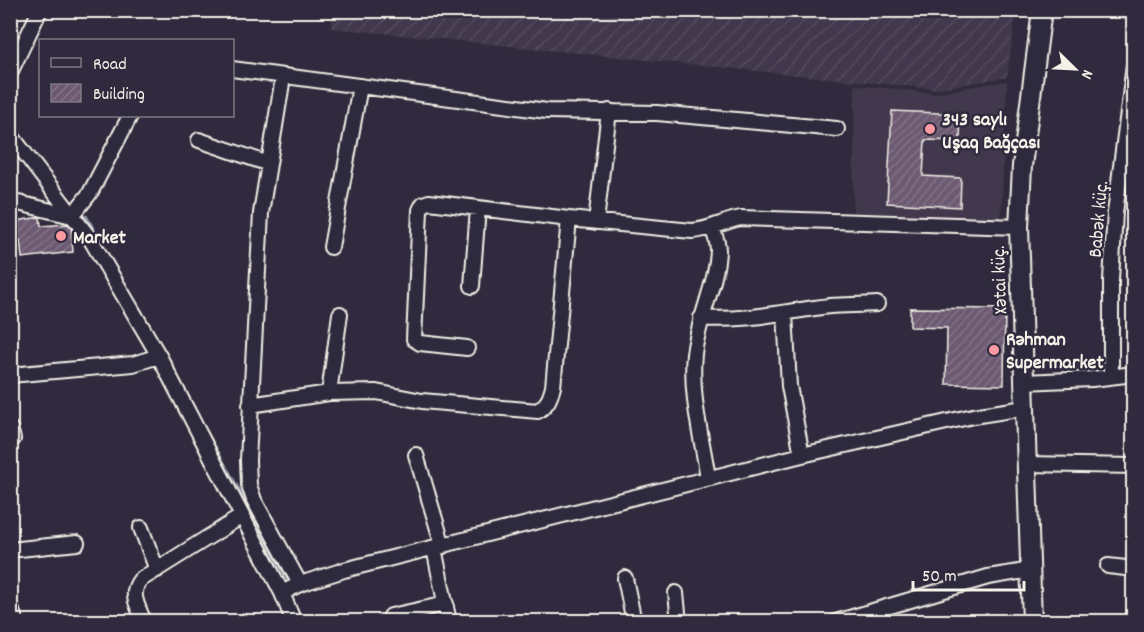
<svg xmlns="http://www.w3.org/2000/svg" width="1144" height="632" font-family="Dekko,sans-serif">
  <defs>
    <pattern id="industrial-furrows" width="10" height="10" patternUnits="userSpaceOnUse" patternTransform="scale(1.5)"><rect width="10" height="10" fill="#42384d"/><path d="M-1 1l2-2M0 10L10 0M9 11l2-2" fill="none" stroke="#554c5e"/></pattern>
    <pattern id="building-hatch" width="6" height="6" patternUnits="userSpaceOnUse" patternTransform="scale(1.5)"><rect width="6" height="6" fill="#6d5a72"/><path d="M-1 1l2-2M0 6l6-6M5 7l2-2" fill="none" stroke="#827286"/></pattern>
  </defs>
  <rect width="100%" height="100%" fill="#2f2a3d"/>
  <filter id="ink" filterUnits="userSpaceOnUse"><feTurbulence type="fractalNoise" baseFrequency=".0167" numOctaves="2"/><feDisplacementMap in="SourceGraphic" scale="12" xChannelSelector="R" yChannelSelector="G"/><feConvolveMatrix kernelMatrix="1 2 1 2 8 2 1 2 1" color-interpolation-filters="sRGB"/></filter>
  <g filter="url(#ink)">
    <!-- built -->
    <path fill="#42384d" d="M1007,81L1001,219L853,212L855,85L935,93Z"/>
    <!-- industrial -->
    <path fill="url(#industrial-furrows)" d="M333,11L1016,10V11L1007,77L935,89L331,28Z"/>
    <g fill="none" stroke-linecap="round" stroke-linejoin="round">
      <!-- stream -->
      <path stroke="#959caa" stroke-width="4.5" d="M86,217L98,239
        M207,434L289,581"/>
    </g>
    <!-- building -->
    <path fill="url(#building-hatch)" stroke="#f4f1e8" stroke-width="1.5" d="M892,111L961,114L960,141L925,140L923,176L961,178L960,207L887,203Z
      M40,217L41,226L68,224L71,228L73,252L22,258L20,240L10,241V222Z
      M910,308L1005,309L1004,385L946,384L947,328L910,327Z"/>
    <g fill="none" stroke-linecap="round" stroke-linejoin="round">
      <defs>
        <path id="street" d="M232,69L547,111L657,113L837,129
          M10,73L40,10
          M283,77L261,213L248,460L249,485L254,500L300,584
          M10,134L91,240L159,356L282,593L294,622
          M199,140L269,164
          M10,201L72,216
          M72,216L90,193L130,116
          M596,222L609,111
          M331,247L360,86
          M472,286L478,208
          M785,313L789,386L802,455
          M701,318C744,322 787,311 830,306C845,305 861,305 877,304
          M467,348L420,343L414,339L420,210L423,204L429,202L569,219L692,231C710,230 724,221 741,218L1019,227
          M10,375L133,364L159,356
          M1111,377V280L1115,213L1134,65
          M1024,382L1092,379L1134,374
          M329,393L340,314
          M250,405L329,393L376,392L422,401L538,411C548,404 550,398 553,387L569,219
          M10,428L13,439
          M416,455L443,546
          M1027,464L1134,466
          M708,478C702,438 690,395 694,354C698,319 717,283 718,250C718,243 715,235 712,228
          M141,528L157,570
          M434,548L449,622
          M10,550L77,543
          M1108,566L1134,569
          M625,578L634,622
          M282,593L300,584L344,570L802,455L973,416L1025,408
          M676,593L679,622
          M10,606L16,622
          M391,616L446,604
          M144,622C138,606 129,594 140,580L242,516
          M836,622L988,577L1031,570"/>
        <path id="secondary" d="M1032,622L1019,227L1022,166L1042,10"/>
      </defs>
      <!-- street casing -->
      <use href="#street" stroke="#f4f1e8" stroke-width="18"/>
      <!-- secondary casing -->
      <use href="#secondary" stroke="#f4f1e8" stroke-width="22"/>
      <!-- street -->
      <use href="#street" stroke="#2f2a3d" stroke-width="14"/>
      <!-- secondary -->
      <use href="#secondary" stroke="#2f2a3d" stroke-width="18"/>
    </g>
  </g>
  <!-- markers -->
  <g fill="#ff9aa2" stroke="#2f2a3d" stroke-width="2">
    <circle cx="930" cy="129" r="6"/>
    <circle cx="61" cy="236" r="6"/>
    <circle cx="994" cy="350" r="6"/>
  </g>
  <g text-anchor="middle" stroke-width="5" stroke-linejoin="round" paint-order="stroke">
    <!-- poi labels -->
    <g font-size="20" font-weight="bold" fill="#f4f1e8" stroke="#2f2a3d" text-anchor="start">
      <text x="942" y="125">343 saylı<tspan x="942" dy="23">Uşaq Bağçası</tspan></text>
      <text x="73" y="243">Market</text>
      <text x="1006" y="345">Rəhman<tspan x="1006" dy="23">Supermarket</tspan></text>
    </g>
    <!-- street labels -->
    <g font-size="20" fill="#f4f1e8" stroke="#2f2a3d">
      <text transform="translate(1097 219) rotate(-85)" y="7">Babək küç.</text>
      <text transform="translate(998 280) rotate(-92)" y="7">Xətai küç.</text>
    </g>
  </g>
  <!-- margin -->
  <rect width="1144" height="632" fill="none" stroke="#2f2a3d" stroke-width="36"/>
  <rect x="18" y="18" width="1108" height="596" fill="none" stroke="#f4f1e8" stroke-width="2" filter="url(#ink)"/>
  <!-- legend -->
  <rect x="39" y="39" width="195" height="78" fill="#2f2a3d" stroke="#7e7a81" stroke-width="1.5"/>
  <rect x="51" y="58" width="30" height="9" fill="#2f2a3d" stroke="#7e7a81" stroke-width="1.5"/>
  <text x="93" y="69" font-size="18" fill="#f4f1e8">Road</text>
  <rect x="51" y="84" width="30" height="18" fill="url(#building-hatch)" stroke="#7e7a81" stroke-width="1.5"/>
  <text x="93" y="99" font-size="18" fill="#f4f1e8">Building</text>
  <!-- north arrow -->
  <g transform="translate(1075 69) rotate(114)" stroke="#2f2a3d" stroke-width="4.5" paint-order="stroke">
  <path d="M0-4.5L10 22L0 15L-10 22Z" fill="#f4f1e8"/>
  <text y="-9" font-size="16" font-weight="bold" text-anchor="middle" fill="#f4f1e8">N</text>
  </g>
  <!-- scale -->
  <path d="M913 581v9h111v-9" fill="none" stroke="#f4f1e8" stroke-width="3"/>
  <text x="922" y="581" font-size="18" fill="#f4f1e8" stroke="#2f2a3d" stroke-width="4.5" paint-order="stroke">50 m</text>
</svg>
